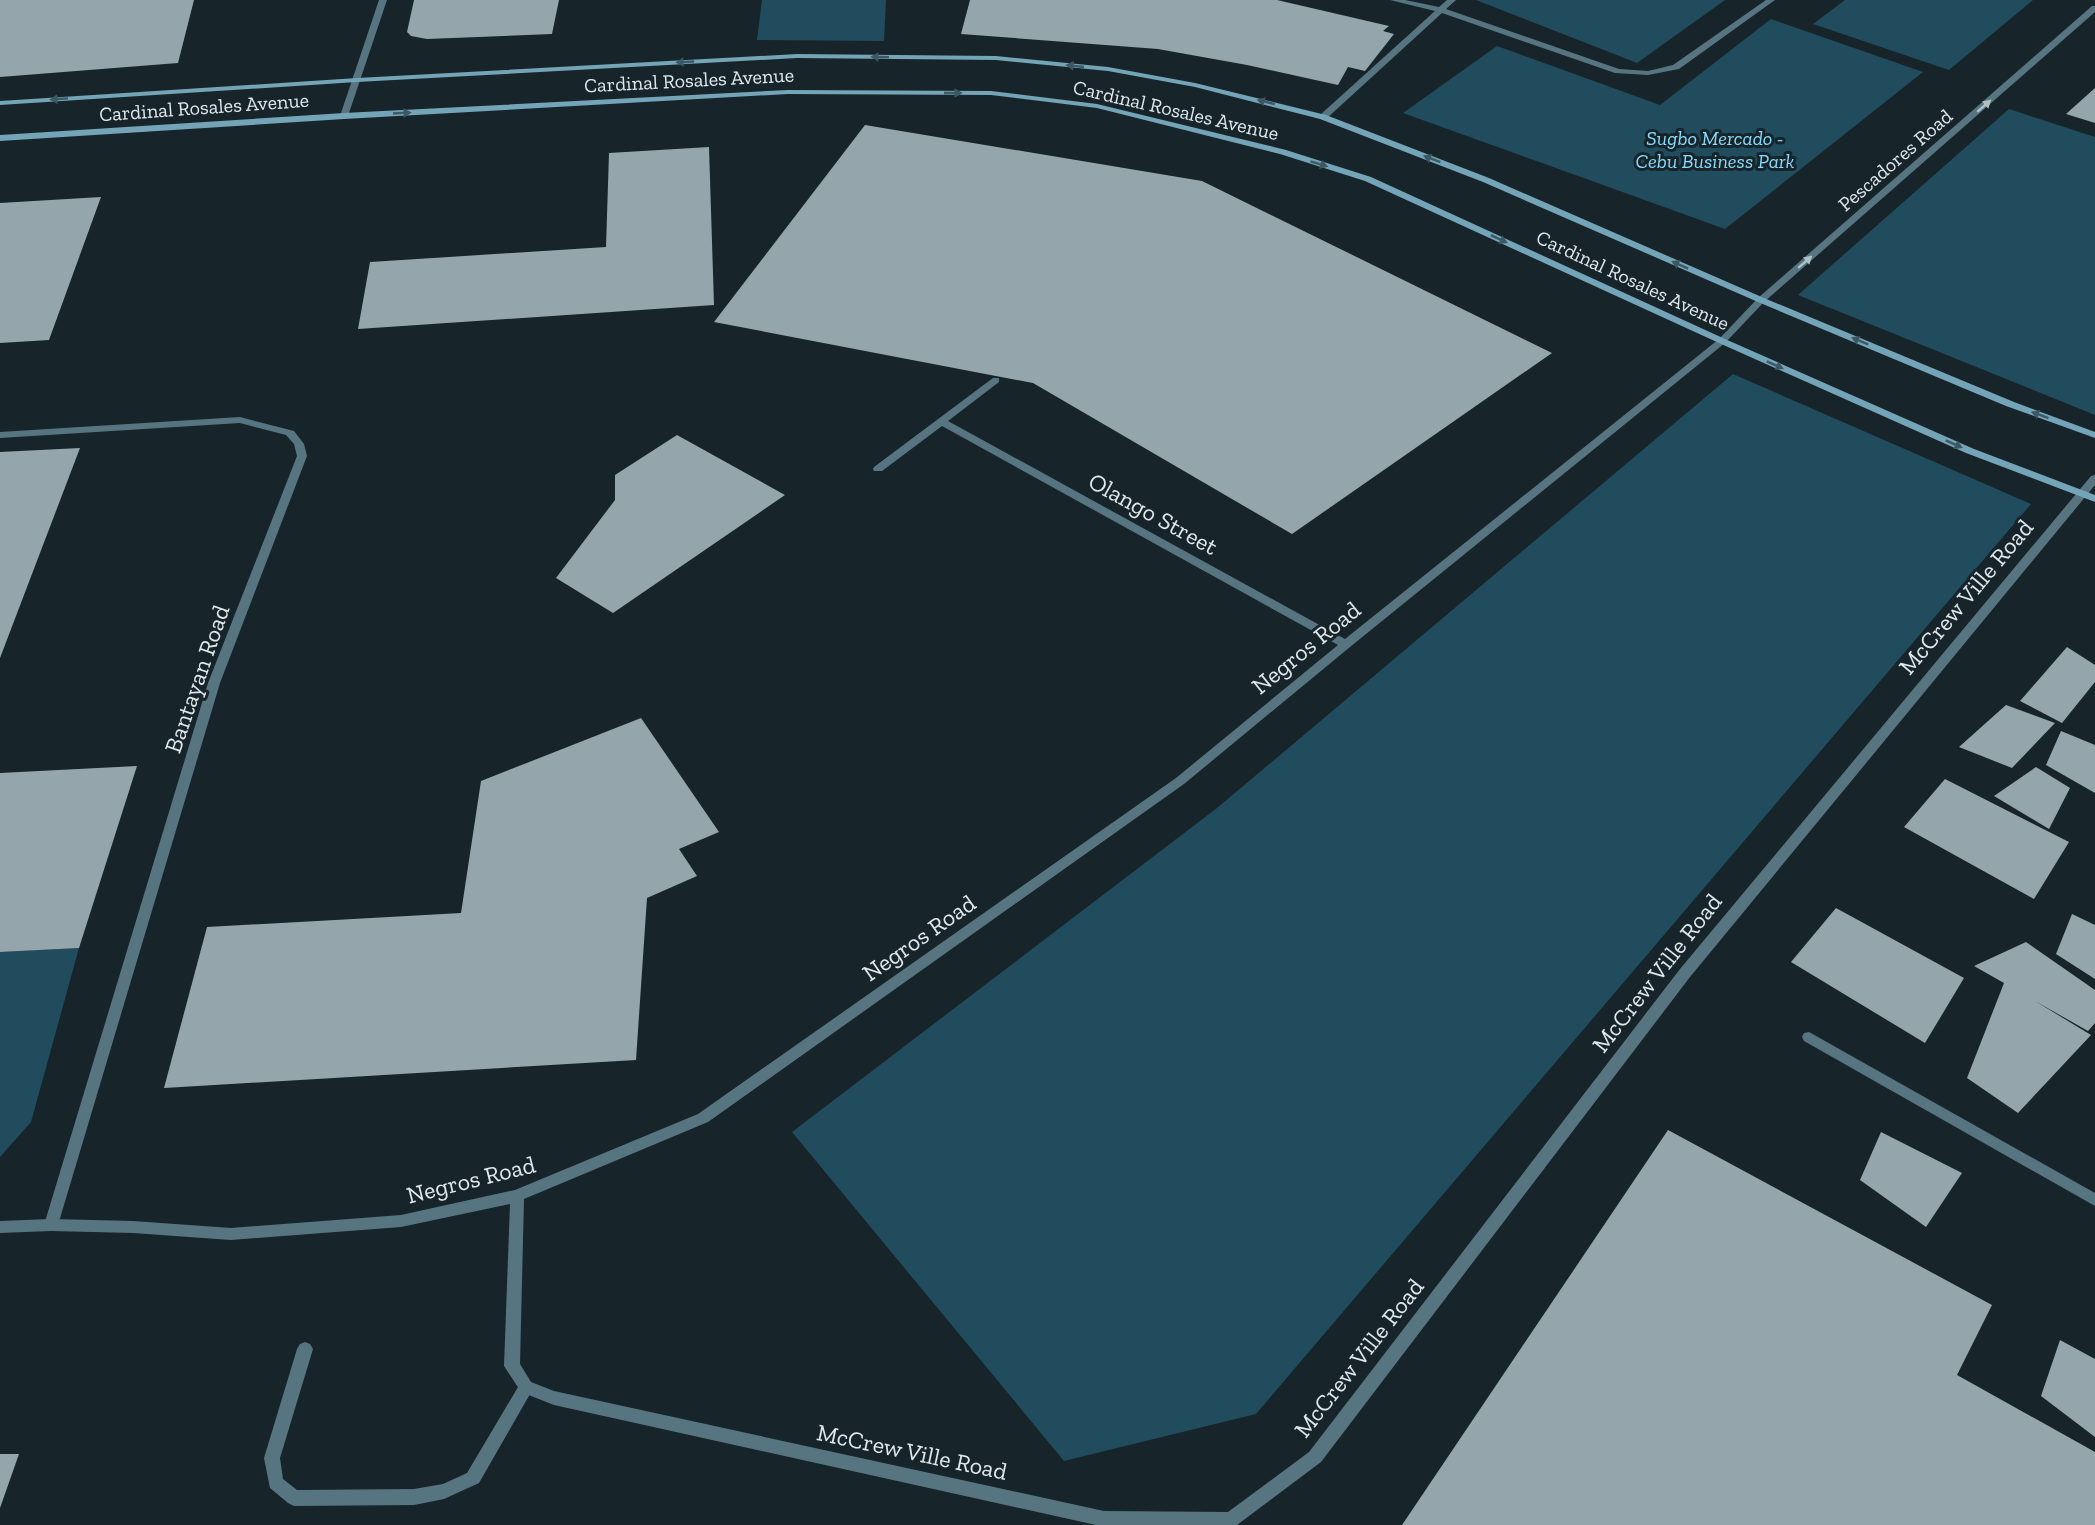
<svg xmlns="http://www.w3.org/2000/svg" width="2095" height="1525" font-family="'Zilla Slab',serif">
  <rect width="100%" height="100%" fill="#17252a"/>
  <!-- green -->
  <path fill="#204c5d" d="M762,0H886L884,41L757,40Z
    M1476,0H1725L1637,63Z
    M1845,0H2033L1949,70L1813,24Z
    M1771,19L1923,72L1725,229L1403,113L1497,46L1660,105Z
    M2009,109L2095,137V415L1798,295Z
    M1733,374L2031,504L1256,1414L1064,1461L792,1132L1217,808Z
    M79,948L31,1122L0,1157V952Z"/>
  <!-- building -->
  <path fill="#95a5ac" d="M0,0H194L178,63L0,77Z
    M414,0H559L552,34L427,39L411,36L407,32Z
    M970,0H1277L1389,26L1383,31L1394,34L1365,71L1348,67L1338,85L1247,65L1158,49L961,34Z
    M2095,88V123L2066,114Z
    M865,125L1202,181L1552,353L1292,534L1033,383L714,322Z
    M709,147L714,305L358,329L370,262L606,247L609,153Z
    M101,197L49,340L0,343V203Z
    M677,435L785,495L613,613L556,578L615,500V475Z
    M80,448L0,658V452Z
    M2067,647L2095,665V682L2062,723L2020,701Z
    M2006,705L2055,723L2012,768L1959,747Z
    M641,718L719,832L679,849L697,876L647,898L636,1060L164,1088L207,927L461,913L481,781Z
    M2061,731L2095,745V793L2046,765Z
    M137,766L79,948L0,952V773Z
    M2036,767L2070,788L2049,829L1994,796Z
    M1945,779L2069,842L2034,899L1904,827Z
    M1836,908L1964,978L1925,1043L1791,962Z
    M2072,914L2095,925V979L2056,954Z
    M2026,942L2095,990V1023L2088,1031L2035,1001L2091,1035L2018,1113L1967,1078L2004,983L1974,966Z
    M1668,1130L1992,1305L1957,1375L2095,1452V1525H1402Z
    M1881,1132L1962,1173L1926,1227L1860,1180Z
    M2060,1340L2095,1359V1437L2041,1396Z
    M0,1454H19L0,1508Z"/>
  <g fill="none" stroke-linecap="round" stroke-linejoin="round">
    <!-- service -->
    <path fill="#577581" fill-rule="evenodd" d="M240,417L294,431L304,444L307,456L220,683L58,1225L56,1229L51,1231L46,1229L44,1225L208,683L297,456L294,444L286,435L240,423L0,438V432Z
      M305,1342L310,1344L313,1349L280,1458L283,1479L297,1490L414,1489L443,1484L467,1473L521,1382L526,1380L531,1382L534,1387L479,1483L444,1499L414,1505L294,1506L288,1503L270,1488L264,1458L297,1349L300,1344Z"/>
    <!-- minor -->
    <path fill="#577581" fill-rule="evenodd" d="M379,0H387L348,116L341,118L340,116Z
      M1390,0H1405L1439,7L1447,0H1456L1446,9L1619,69L1648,71L1673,65L1766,0H1775L1679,69L1648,75L1615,73L1442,13L1326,119H1320V115L1435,11Z
      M2092,6H2095V12L1764,302L1725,343L1350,647L1184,784L708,1122L524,1199L520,1364L531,1382L554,1391L1104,1511L1228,1512L1309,1452L1680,969L2091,476L2095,475V485L1690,977L1321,1462L1237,1525H1096L554,1405L521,1392L504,1366L510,1204L401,1227L231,1240L133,1233L51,1231L0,1233V1221L51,1219L133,1221L231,1228L401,1215L515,1190L698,1114L1176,778L1338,645L942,426L882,471H874L873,469L874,467L993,378H999V382L948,421L1345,639L1719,339L1758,298Z
      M1809,1032L2095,1193V1206L1804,1041L1802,1037L1804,1033Z"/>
    <!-- secondary -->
    <path fill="#74a4b8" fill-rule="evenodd" d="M797,54L996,56L1108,67L1195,83L1326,115L1489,178L1764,298L2014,402L2095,432V438L2006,406L1758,302L1483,182L1320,119L1195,87L1108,71L996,60L797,58L357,82L0,105V101L357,78Z
      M788,90L991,91L1097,104L1286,150L1371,177L1725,339L1974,449L2095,495V502L1966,453L1719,343L1365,181L1280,154L1097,108L991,95L788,94L344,119L0,141V135L344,113Z"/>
  </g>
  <!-- one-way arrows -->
  <defs><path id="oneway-solid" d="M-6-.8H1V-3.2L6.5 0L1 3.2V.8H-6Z" transform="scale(1.5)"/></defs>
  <g fill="#3c5863">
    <use href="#oneway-solid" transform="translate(880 57) rotate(-179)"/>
    <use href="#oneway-solid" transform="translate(685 62) rotate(177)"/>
    <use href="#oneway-solid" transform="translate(1075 66) rotate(-174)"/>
    <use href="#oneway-solid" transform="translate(953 93)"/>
    <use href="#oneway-solid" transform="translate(59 99) rotate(176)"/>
    <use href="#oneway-solid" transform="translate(1266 102) rotate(-166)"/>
    <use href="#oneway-solid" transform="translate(402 113) rotate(-3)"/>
    <use href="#oneway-solid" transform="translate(1432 159) rotate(-159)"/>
    <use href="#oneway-solid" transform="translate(1319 164) rotate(17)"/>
    <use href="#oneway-solid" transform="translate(1499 239) rotate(25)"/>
    <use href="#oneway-solid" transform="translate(1680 265) rotate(-156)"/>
    <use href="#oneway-solid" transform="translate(1860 341) rotate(-157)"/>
    <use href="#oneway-solid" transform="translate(1775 365) rotate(24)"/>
    <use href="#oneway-solid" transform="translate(2040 415) rotate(-160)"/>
    <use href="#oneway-solid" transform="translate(1954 444) rotate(24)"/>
  </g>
  <g fill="#b0c0c7">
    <use href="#oneway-solid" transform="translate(1984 106) rotate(-41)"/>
    <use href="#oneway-solid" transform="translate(1805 262) rotate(-41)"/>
  </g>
  <g text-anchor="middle" stroke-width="6" stroke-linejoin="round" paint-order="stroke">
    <!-- far-street labels -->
    <g font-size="20" fill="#e0e8ec" stroke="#17252a">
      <text transform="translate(689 80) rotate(-3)" y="7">Cardinal Rosales Avenue</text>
      <text transform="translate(204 107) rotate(-4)" y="7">Cardinal Rosales Avenue</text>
      <text transform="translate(1176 110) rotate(13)" y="7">Cardinal Rosales Avenue</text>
      <text transform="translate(1895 160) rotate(-41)" y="7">Pescadores Road</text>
      <text transform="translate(1633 280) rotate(25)" y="7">Cardinal Rosales Avenue</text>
    </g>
    <!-- far-park labels -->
    <g font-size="20" font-style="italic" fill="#88dbfd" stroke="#17252a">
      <text x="1715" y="145">Sugbo Mercado -<tspan x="1715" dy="23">Cebu Business Park</tspan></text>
    </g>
    <!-- street labels -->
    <g font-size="24" fill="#e0e8ec" stroke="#17252a">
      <text transform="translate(1153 514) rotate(29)" y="8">Olango Street</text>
      <text transform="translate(1966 597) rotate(-50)" y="8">McCrew Ville Road</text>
      <text transform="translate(1306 648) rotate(-39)" y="8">Negros Road</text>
      <text transform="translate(197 679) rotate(-71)" y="8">Bantayan Road</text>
      <text transform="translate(919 938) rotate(-35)" y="8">Negros Road</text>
      <text transform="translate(1657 973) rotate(-52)" y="8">McCrew Ville Road</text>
      <text transform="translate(471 1180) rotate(-14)" y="8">Negros Road</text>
      <text transform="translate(1359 1358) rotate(-52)" y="8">McCrew Ville Road</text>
      <text transform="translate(912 1452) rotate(12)" y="8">McCrew Ville Road</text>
    </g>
  </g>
</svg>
